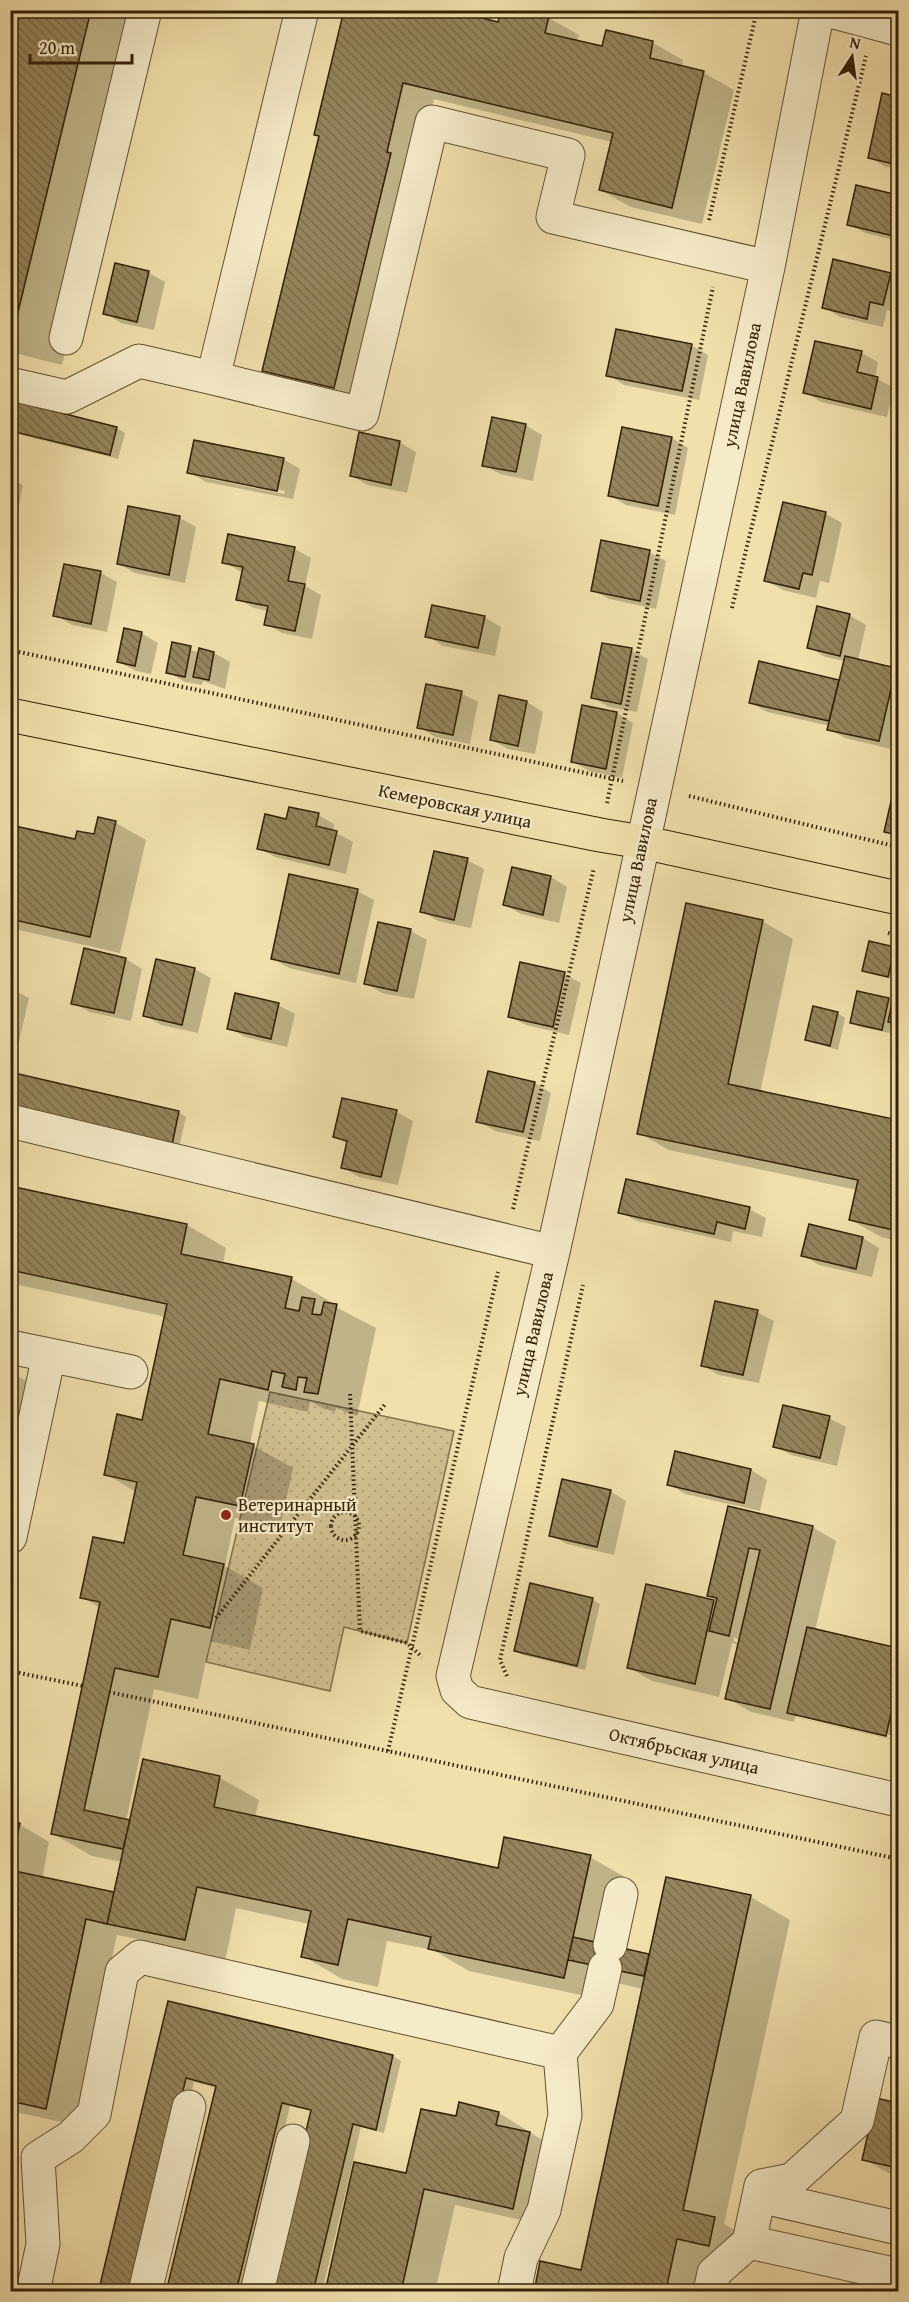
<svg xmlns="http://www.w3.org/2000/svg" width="909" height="2302" font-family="'Gentium Book Plus',serif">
  <defs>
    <pattern id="grass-dots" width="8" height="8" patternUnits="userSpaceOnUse" patternTransform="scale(1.5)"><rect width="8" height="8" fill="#d1bf90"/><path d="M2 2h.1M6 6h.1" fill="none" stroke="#b4a47b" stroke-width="1.8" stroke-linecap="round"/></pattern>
    <pattern id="building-back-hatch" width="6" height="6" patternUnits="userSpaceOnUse" patternTransform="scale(1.5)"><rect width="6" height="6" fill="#95845c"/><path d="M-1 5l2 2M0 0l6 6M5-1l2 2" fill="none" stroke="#7a6c4a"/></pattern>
  </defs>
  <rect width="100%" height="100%" fill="#f1e0ac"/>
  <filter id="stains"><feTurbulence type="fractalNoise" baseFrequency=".00333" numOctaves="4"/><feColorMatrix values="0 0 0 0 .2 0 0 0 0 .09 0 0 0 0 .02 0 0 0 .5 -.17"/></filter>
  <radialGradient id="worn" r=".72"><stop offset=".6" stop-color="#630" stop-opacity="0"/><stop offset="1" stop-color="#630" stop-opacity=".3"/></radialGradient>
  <!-- grass -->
  <path fill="url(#grass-dots)" stroke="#82704a" stroke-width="1.5" d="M270,1392L454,1431L407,1643L344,1627L330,1691L206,1662Z"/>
  <!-- shadow -->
  <path fill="#0003" fill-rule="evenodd" d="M10,10H147L62,365L10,352Z
    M345,10H478L477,18L499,24L549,18L579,35L577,42L603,48L607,32L653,43L683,60L682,67L704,73L734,90L702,224L631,207L600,190L612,142L434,99L365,405L294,388L264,370L320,136Z
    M884,95L898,98V169L886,167L869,157Z
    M857,187L898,197V241L865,233L849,224Z
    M149,273L165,282L154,330L121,323L105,313Z
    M890,274L898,279V313L887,310L883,327L840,317L824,307Z
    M816,342L862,353L878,362L875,378L894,388L887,417L821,402L805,392Z
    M691,345L708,355L699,400L624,385L608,375Z
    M525,425L542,435L533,481L500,474L484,465Z
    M117,428L125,433L118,459L21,435L13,430Z
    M672,438L688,448L675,515L626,505L610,496Z
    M399,442L416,452L407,493L368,485L352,476Z
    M283,459L300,469L293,499L206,482L189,472ZM205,475L285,491L284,494L205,478Z
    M10,478L23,485L13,536L10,535Z
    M784,504L826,514L842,523L829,583L820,581L816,598L783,590L766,581Z
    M180,518L196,527L185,583L135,573L119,564Z
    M229,536L295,549L311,558L305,586L321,595L312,639L282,633L266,624L268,611L254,608L238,599L243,573L224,562Z
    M649,552L666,561L656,609L609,599L593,590Z
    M65,566L101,573L117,582L107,632L72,625L55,615Z
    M849,615L866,625L858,660L898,671V736L895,750L845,738L829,729L830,726L767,712L750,702L760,663L840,682L845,661L825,657L809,647Z
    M484,617L501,627L495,656L443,646L427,636Z
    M141,633L158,643L151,674L136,671L119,662Z
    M174,644L200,653V650L214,653L230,662L225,689L203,681L202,685L185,682L168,672Z
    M631,650L648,659L637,712L609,707L593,698Z
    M461,693L478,702L470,744L435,737L419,727Z
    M527,702L543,712L535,754L508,749L492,740Z
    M617,713L633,723L622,778L589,771L572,761Z
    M898,778V838L886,831Z
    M318,815L334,824L333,831L353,842L346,874L275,857L259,848L287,821Z
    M116,823L146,840L120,953L10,928V826L76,841L95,836Z
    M467,860L484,869L471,928L438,921L422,911Z
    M551,877L567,887L559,923L521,914L505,905Z
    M357,891L374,900L356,983L289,968L272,958Z
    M762,921L793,939L760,1093L898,1122V1241L881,1237L851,1220L857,1190L669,1150L639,1133Z
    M379,924L411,931L427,940L414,999L382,993L366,983Z
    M894,949L898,951V981L864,970Z
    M85,950L126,959L142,969L131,1021L90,1012L73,1003Z
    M194,969L211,978L198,1033L161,1025L144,1015Z
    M564,974L581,983L569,1035L526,1025L509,1016Z
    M898,981V1026L892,1022L890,1033L860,1027L852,1022L889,999L894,1002Z
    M10,988L29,998L19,1042L10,1040Z
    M278,1005L295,1014L287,1047L245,1037L229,1028Z
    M837,1013L845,1018L838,1050L807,1040Z
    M535,1083L551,1093L540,1141L495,1131L478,1121Z
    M10,1110L179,1112L186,1117L179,1148Z
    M396,1112L413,1121L398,1185L359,1177L342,1167L348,1144L335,1137Z
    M10,1187L187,1225L226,1248L223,1264L292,1279L331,1302L330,1304L376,1328L357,1416L336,1408L335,1412L324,1409L310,1401L308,1412L259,1401L250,1444L293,1468L280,1528L235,1518L225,1566L263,1588L250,1650L210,1641L198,1699L154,1689L126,1821L131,1822L220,1778L259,1800L255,1818L499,1870L590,1857L630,1880L615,1948L650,1956L667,1879L751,1897L790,1920L724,2224L754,2241L748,2268L716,2261L710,2292H535L582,2272L643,1989L608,1981L604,2000L469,1971L433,1950L387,1941L378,1987L342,1979L303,1956L309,1924L236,1908L225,1962L149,1946L137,1939L117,1935L76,2125L10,2111V1823L19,1824L49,1842L42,1879L115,1895L122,1862L92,1856L52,1833L100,1608L82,1597L125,1545L136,1492L106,1474L143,1421L166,1317L10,1283Z
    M749,1209L766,1218L762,1237L733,1231L731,1242L637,1221L620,1212Z
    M863,1238L879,1248L872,1277L819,1265L803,1255Z
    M757,1312L774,1321L759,1383L719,1375L702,1365Z
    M10,1372L28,1382L10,1464Z
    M829,1418L846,1427L837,1466L791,1455L775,1446Z
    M676,1453L751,1470L767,1480L760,1511L685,1494L669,1484Z
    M610,1491L626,1501L614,1555L567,1544L550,1535Z
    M729,1508L812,1527L836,1541L815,1631L898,1650V1720L894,1740L795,1717L794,1722L751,1712L727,1698L739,1645L732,1643L719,1697L652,1681L628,1667L647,1586L720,1603L708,1595ZM734,1637L746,1644L744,1647L734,1641ZM796,1714L894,1736L893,1739L796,1717Z
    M592,1599L600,1604L585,1670L523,1655L515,1651Z
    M169,2003L393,2056L401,2061L384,2133L361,2127L322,2292H269L312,2111L290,2106L245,2292H168L217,2088L194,2082L144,2292H106L100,2288Z
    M877,2099L898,2104V2176L888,2173L864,2159Z
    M499,2113L560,2151L543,2225L455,2205L435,2292H327L407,2175L457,2118Z"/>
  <!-- building -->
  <path fill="url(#building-back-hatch)" stroke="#322005" stroke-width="1.5" d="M10,10H91L12,337H10Z
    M344,10H451L498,22L501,10H526L549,16L545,33L602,46L606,30L653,41L650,58L704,71L672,208L599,190L613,133L403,83L387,152L391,153L334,388L262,371L319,136L314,135Z
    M882,93L898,97V165L868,158Z
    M856,185L898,195V237L847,225Z
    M833,259L891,273L883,305L870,302L867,319L822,308Z
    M115,263L149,271L137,322L103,314Z
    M616,329L692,344L682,391L606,376Z
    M815,341L862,351L857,372L878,377L871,409L803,393Z
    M18,402L117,427L110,455L11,431Z
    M492,417L526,424L516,472L482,466Z
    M622,427L672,437L658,506L608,496Z
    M359,432L400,441L391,485L350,476Z
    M194,440L284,458L277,491L187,473Z
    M783,502L826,512L812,575L803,573L799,589L764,581Z
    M128,506L180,516L169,575L117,564Z
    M228,534L295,547L288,581L305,584L295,631L264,625L268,606L236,600L243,567L222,563Z
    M601,540L650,550L640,601L591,591Z
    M64,564L101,571L91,624L53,616Z
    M432,605L485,616L478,648L425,637Z
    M817,606L850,614L840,656L807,648Z
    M124,628L142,632L135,666L117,662Z
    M172,642L191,646L185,677L166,673Z
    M602,643L632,648L621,704L591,698Z
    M199,648L214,652L209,680L193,677Z
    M845,656L896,668L879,741L827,730Z
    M759,661L839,680L829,721L749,703Z
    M426,684L462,691L453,735L417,728Z
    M499,695L527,701L518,746L490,740Z
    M582,705L617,712L606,769L571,762Z
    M898,771V835L884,832Z
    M289,807L319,813L316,826L337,831L329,865L257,849L265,814L286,819Z
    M98,817L116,821L90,937L10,919V825L75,839L77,831L94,834Z
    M434,851L468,858L454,920L420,912Z
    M512,867L551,876L543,915L503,905Z
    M289,874L358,889L339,974L271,959Z
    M686,903L763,920L728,1084L898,1120V1231L849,1220L858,1180L637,1134Z
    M378,922L411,929L397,991L364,984Z
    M869,941L895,947L888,977L862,971Z
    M84,948L126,958L114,1013L71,1004Z
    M156,959L195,968L182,1025L143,1016Z
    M520,962L565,972L553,1027L508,1017Z
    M898,974V1024L888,1022Z
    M857,991L889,998L882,1030L850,1023Z
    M235,993L279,1003L271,1039L227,1029Z
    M813,1006L838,1012L830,1046L805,1040Z
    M488,1071L535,1082L523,1132L476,1122Z
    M10,1072L179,1111L172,1145L10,1109Z
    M342,1098L397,1110L381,1177L341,1168L347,1141L333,1137Z
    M626,1179L750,1207L745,1229L717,1222L714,1234L618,1213Z
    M10,1186L187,1224L181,1254L292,1277L285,1308L299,1311L302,1297L315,1299L312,1314L321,1315L324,1302L337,1304L318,1394L304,1392L307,1378L298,1377L296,1390L282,1387L285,1374L272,1371L268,1390L220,1379L208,1434L254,1444L240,1506L196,1497L183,1555L224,1564L210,1628L171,1619L158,1677L115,1668L84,1810L130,1820L123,1849L51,1834L100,1602L80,1598L93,1537L124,1543L137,1482L104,1475L117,1414L142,1420L167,1304L10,1270Z
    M809,1224L863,1237L856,1269L801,1256Z
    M715,1301L758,1310L743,1375L701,1366Z
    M783,1405L830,1416L820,1458L773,1447Z
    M675,1451L751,1469L744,1503L667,1485Z
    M562,1479L611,1490L597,1547L549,1536Z
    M728,1506L813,1526L770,1709L725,1699L760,1550L749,1548L729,1636L709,1631L717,1598L707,1596Z
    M530,1583L593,1598L577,1666L514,1651Z
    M646,1584L714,1600L695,1684L627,1668Z
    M807,1627L898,1648V1682L886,1736L787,1713Z
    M143,1759L220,1776L214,1807L498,1868L504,1837L591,1855L564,1978L428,1949L431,1937L348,1919L338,1965L301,1957L311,1911L197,1887L185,1940L107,1924Z
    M10,1821L20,1823L10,1865Z
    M10,1870L114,1892L107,1924L86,1919L46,2109L10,2101Z
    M666,1877L751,1895L683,2210L715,2217L709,2246L677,2239L666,2290L636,2284L634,2292H534L540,2261L581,2270Z
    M573,1937L649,1954L644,1976L568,1960Z
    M168,2001L393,2055L376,2130L353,2124L313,2292H268L311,2110L282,2103L236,2292H166L216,2086L186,2078L135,2292L99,2289Z
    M876,2098L898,2103V2168L862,2160Z
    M459,2102L499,2112L496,2125L530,2132L513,2209L424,2189L401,2292H325L354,2162L406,2173L421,2109L456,2116Z"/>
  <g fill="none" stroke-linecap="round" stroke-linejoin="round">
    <defs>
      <path id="minor" d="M302,10L213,378L362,414L432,122L568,155L553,217L768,267
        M818,10L768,267L634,885L553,1252L453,1676L457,1690L470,1702L898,1800
        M827,10L898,29
        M66,338L145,10
        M10,384L67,397L139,361L213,378
        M10,1121L553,1252
        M10,1347L49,1355L10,1537
        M49,1355L131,1372
        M610,1945L621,1894
        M759,2196L898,2228
        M749,2242L898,2275
        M33,2292L43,2244L38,2158L71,2137L94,2114L122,1972L140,1957L560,2053
        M145,2292L189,2107
        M257,2292L293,2141
        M514,2292L521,2258L544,2210L565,2115L560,2053L597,2004L605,1968
        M710,2292L714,2273L749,2242L761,2186L792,2180L857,2121L876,2037L898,2042"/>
      <path id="major" d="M10,715L600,835L642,842L898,898"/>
    </defs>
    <!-- minor casing -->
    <use href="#minor" stroke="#62502f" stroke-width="35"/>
    <!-- major casing -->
    <use href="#major" stroke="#322005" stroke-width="35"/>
    <!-- path -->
    <path stroke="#322005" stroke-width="4" stroke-dasharray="1.5 3" stroke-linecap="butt" d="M709,220L757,10
      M732,608L866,56
      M10,650L623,781
      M689,796L898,847
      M607,803L713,287
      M888,933L898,936
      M513,1209L594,868
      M350,1394L360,1631L407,1643L422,1657
      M331 1526a14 14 0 1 1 28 0a14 14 0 1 1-28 0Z
      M216,1618L386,1403
      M10,1671L83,1686
      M507,1676L500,1660L583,1285
      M109,1692L898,1859
      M388,1751L498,1272"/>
    <!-- minor -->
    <use href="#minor" stroke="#f6ebc9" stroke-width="33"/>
    <!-- major -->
    <use href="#major" stroke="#f1e0ac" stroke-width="33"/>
  </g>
  <!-- markers -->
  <circle fill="#8f2418" stroke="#f6ebc9" stroke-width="2" cx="226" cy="1515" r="6"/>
  <g text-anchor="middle" stroke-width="4.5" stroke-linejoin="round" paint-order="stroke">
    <!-- street labels -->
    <g font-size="18" fill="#322005" stroke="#f6ebc9">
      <text transform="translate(742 385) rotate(-78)" y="6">улица Вавилова</text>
      <text transform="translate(455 806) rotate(12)" y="6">Кемеровская улица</text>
      <text transform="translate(638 860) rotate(-78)" y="6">улица Вавилова</text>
      <text transform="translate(533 1334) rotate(-77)" y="6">улица Вавилова</text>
      <text transform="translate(684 1751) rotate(13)" y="6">Октябрьская улица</text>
    </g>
    <!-- poi labels -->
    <g font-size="18" fill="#322005" stroke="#f6ebc9" text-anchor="start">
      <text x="238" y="1511">Ветеринарный<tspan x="238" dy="21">институт</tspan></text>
    </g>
  </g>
  <!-- margin -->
  <rect width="909" height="2302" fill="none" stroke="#f1e0ac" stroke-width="36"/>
  <rect x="12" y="12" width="885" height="2278" fill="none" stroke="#322005" stroke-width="3"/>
  <rect x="18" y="18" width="873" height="2266" fill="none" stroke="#322005" stroke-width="1.5"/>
  <!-- north arrow -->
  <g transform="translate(852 57) rotate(13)" stroke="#f6ebc9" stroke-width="4.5" paint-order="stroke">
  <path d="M0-4.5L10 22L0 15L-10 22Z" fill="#322005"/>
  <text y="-9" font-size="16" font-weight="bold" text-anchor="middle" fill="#322005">N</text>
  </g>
  <!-- scale -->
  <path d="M30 54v9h102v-9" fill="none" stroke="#322005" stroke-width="3"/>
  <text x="39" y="54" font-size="18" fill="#322005" stroke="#f6ebc9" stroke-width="4.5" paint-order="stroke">20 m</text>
  <rect width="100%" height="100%" filter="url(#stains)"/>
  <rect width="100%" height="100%" fill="url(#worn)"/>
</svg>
